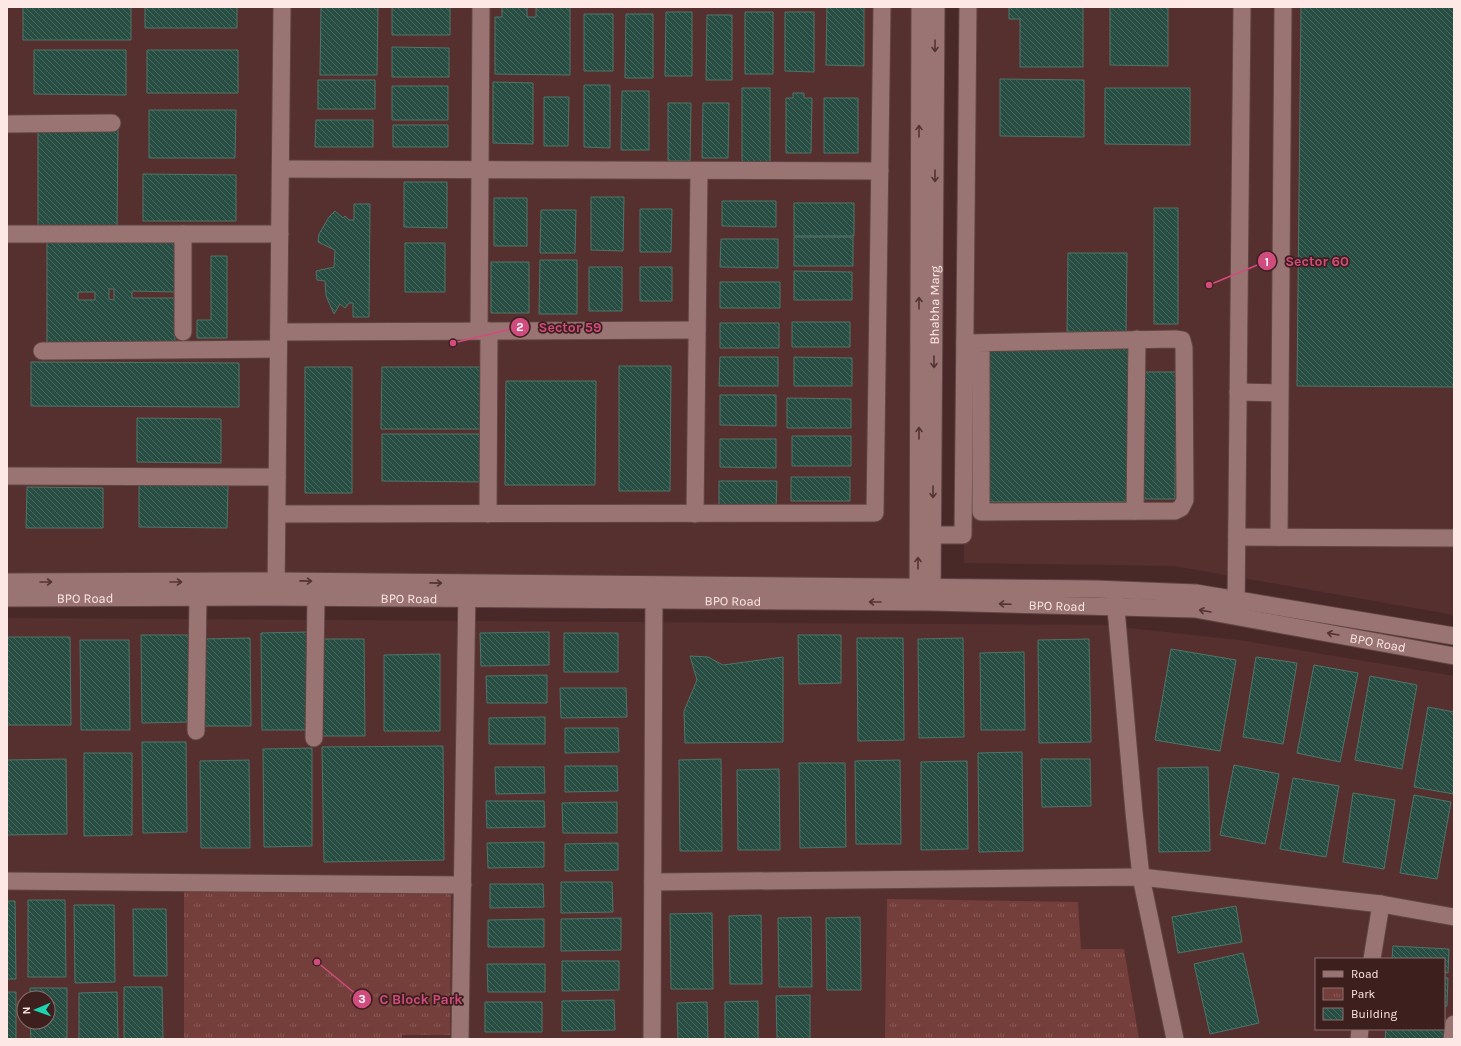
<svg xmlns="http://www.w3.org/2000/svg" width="1461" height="1046" font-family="Karla,sans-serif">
  <defs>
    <pattern id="park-tufts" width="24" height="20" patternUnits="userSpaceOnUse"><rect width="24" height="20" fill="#743e3b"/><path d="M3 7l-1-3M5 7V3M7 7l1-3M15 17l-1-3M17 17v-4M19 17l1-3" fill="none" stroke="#895a57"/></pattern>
    <pattern id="building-back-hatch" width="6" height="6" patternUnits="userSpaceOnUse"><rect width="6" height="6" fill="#284e44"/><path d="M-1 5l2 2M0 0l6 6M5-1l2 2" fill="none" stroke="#48685f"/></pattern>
  </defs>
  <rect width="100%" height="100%" fill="#482927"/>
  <!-- built -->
  <path fill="#56302e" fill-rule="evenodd" d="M7,7H936L932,587L7,598Z
    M964,7H1454V615L1174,566L964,563Z
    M7,618L1102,625L1239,640L1454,676V1039H7ZM1316,959H1444V1029H1316ZM24,998H48V1022H24Z"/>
  <!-- park -->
  <path fill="url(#park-tufts)" d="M184,889L451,890L450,1035H402V1039H184Z
    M887,899L1078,902L1081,949H1124L1139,1039H885Z"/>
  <!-- building -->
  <path fill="url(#building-back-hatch)" stroke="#4e7469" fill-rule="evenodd" d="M23,7H131V40H23Z
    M145,7H237V28H145Z
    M321,7H378L377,75H320Z
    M392,7H450V35H392Z
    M502,7H527V17H536V7H570V75L495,74V17H502Z
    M827,7H864V66L826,65Z
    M1009,7H1083V67H1020V19H1009Z
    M1110,7H1168V66L1110,65Z
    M1301,7H1454V387L1297,386Z
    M666,12H692V76H665Z
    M745,12H773V74H745Z
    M785,12H814V72L785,71Z
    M584,14H613V71H584Z
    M626,14H653V78H625Z
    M707,15H732V80H706Z
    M392,47L449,48V77H392Z
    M34,50H126V95L34,94Z
    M147,50H238V93H147Z
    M1000,79L1084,80V137L1000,136Z
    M318,80H375V109H318Z
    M493,82L533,83V144L493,143Z
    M584,85H610V148L584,147Z
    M392,86H448V120H392Z
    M742,88H770V163L742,162Z
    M1105,88H1190V145L1105,144Z
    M622,91H649V150H621Z
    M793,93H804V98H812L811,153H786V98H793Z
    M544,97H569L568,146H544Z
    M824,98H858V153H824Z
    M668,103H691L690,161H668Z
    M703,103H729L728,158H702Z
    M149,110H236L235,158H149Z
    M316,120H373V147H315Z
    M393,125H448V147H393Z
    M38,129L118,130L117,226H38Z
    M143,174L236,175V221H143Z
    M404,182H447V228L404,227Z
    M591,197H624L623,251L591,250Z
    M494,198H527V246H494Z
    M722,201H776V227L722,226Z
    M794,203H854V236H794Z
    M354,204H370L369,317H353V303H349L345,308L340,304L334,314L326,296L325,281L317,280L316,271L334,267L335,250L318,242L319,234L322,229L329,217L335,211L343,218L345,216L349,220H354Z
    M1154,208H1178V324H1154Z
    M640,209H672L671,252H640Z
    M541,210H576L575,253H540Z
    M794,237H853V266H794Z
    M721,239H778V268L720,267Z
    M47,241L176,242L175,292L132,291V298H175V348L47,347ZM109,289H114V300L109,299ZM78,292H95V300H78Z
    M405,243H445V292H405Z
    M1068,253H1127L1126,332H1067Z
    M211,256H227V338H197V320H211Z
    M540,260H577V314H539Z
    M491,262H529V313H491Z
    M589,267H622V311H589Z
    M640,267H672V301H640Z
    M794,271L852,272V300H794Z
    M720,282H780V308H720Z
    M792,322H850V347H792Z
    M720,323H779V348H720Z
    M988,347H1130V502H988Z
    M720,357H778V386H719Z
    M794,357L852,358V386H794Z
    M31,362L239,363V407L31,406Z
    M619,366H671L670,491H619Z
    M305,367H352V493H305Z
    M382,367H486V429H381Z
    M1142,372H1176L1175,499H1141Z
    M506,381H596L595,485H505Z
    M720,395H776V426L720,425Z
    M787,398L851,399V428H787Z
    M137,418L221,419V463L137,462Z
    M382,434H487V482L382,481Z
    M792,436H851V466H792Z
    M720,439H776V468L720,467Z
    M791,477H850V501H791Z
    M719,481H777L776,507H719Z
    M139,484H228L227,528L139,527Z
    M27,487L103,488V528H26Z
    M309,632L310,730H262L261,633Z
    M549,632V665L481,666L480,633Z
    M564,633H618V672H564Z
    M141,635H190V722L142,723Z
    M798,635H841V683L799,684Z
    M7,637H70L71,725H7Z
    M250,638L251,726H202V639Z
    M857,638H903L904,740L858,741Z
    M963,638L964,737L919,738L918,639Z
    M319,639H364L365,736H320Z
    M1089,639L1091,742L1039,743L1038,640Z
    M80,640H129L130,730H81Z
    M1171,649L1236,660L1220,751L1155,740Z
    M1024,652L1025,730H981L980,653Z
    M440,654V731H384V655Z
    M690,656L708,657L723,665L783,657V742L685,743L684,711L697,680Z
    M1256,657L1297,663L1283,744L1243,737Z
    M1314,665L1358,673L1340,762L1297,753Z
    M547,675V703H487L486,676Z
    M1370,676L1417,685L1402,769L1355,760Z
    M560,688H626L627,717L561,718Z
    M1428,707L1454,712V794L1414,787Z
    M545,717V744H489V718Z
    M565,728H618L619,752L565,753Z
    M142,742H186L187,832L143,833Z
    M443,746L444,860L324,862L322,747Z
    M312,748V846L264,847L263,749Z
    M1022,752L1023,851L979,852L978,753Z
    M84,753H132V835L84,836Z
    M66,759L67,834L7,835V760Z
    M721,759L722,851H680L679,760Z
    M1041,759H1090L1091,806L1042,807Z
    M249,760L250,848H201L200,761Z
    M900,760L901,844H856L855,761Z
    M967,761L968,849L921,850V762Z
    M799,763H845L846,847L800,848Z
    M1234,765L1279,774L1265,844L1220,835Z
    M565,766H617L618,791L565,792Z
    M495,767H544L545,793L496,794Z
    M1208,767L1210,851L1159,852L1158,768Z
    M779,769L780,850H738L737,770Z
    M1293,778L1339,786L1326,857L1280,849Z
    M1353,793L1395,800L1384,869L1343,862Z
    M1414,795L1451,802L1437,879L1400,873Z
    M486,801H544L545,827L487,828Z
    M617,802V833H563L562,803Z
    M544,842V867L488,868L487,843Z
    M618,843V870L565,871V844Z
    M561,882H612L613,912L561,913Z
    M490,884H543L544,907L490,908Z
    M28,900H65L66,977H28Z
    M7,901H15L16,979H7Z
    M74,905H114L115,982L75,983Z
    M1236,906L1242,942L1178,953L1172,917Z
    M133,909H166L167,976H134Z
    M712,913L713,989H671L670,914Z
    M761,915L762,984H730L729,916Z
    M811,917L812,987H779L778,918Z
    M860,917L861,990H827L826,918Z
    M621,918V950L561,951V919Z
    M544,919V947H488V920Z
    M1393,946L1449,949L1448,973L1444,972V959H1392Z
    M1243,953L1259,1023L1210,1034L1194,964Z
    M562,961H619V990L562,991Z
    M487,964H545V992H488Z
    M1444,978H1448L1447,1006H1444Z
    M124,987H162L163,1039H124Z
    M30,988H67V1039H31L30,1022H48V998H30Z
    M7,992H16V1039H7Z
    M117,992L118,1039H79V993Z
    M810,995V1039H777L776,996Z
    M614,1000L615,1030L562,1031V1001Z
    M758,1001V1039H725V1002Z
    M485,1002H542V1032H485Z
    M707,1002L708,1039H678L677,1003Z
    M1444,1019L1447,1020L1444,1039H1385L1386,1029H1444Z"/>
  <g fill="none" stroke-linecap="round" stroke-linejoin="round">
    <defs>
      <g id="minor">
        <path d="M7,124L112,123"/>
        <path d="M281,169L880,171"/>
        <path d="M7,234H280"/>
        <path d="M183,234V332"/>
        <path d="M479,331L481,7"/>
        <path d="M279,332L697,330"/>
        <path d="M965,343L1175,339L1182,340L1184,348L1185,500L1181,508L1175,511L981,512V343"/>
        <path d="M42,351L278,349"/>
        <path d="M1238,392L1279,393"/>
        <path d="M7,476L277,477"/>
        <path d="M1135,511L1137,339"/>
        <path d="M277,514L875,513L882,7"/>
        <path d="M488,514L489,331"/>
        <path d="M695,514L699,171"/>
        <path d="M933,535H963L968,7"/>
        <path d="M1237,537L1454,538"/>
        <path d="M1279,537L1283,7"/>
        <path d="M7,582L276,581L1095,589L1196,593L1454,636"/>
        <path d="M276,593L282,7"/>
        <path id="s1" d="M7,598L276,597L932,602L1195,609L1454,656"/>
        <path d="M918,598L920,7"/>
        <path d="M1115,598L1134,812L1141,877L1175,1039"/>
        <path id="s2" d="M932,599L936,7"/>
        <path d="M1236,611L1242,7"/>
        <path d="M196,731L198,597"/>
        <path d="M314,738L316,597"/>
        <path d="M7,881L463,885"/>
        <path d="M653,882L1141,877L1381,904L1454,917"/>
        <path d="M1372,959L1381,904"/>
        <path d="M460,1039L467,587"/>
        <path d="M652,1039L654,589"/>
        <path d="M1359,1039L1360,1029"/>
        <path d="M1452,1039L1454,1024"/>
      </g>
    </defs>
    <!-- minor casing -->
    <use href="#minor" stroke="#5f4543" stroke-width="19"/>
    <!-- minor -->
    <use href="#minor" stroke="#997472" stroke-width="17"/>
  </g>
  <!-- one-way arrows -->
  <defs><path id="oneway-shaft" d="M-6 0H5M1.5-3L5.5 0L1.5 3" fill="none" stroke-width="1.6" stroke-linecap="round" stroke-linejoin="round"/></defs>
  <g stroke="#543433">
    <use href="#oneway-shaft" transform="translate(935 46) rotate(90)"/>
    <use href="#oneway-shaft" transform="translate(919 131) rotate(-90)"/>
    <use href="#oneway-shaft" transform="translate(935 176) rotate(90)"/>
    <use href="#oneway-shaft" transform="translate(919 303) rotate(-90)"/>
    <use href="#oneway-shaft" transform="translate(934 362) rotate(90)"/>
    <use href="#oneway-shaft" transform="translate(919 433) rotate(-90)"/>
    <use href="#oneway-shaft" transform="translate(933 492) rotate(90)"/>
    <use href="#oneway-shaft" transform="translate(918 563) rotate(-90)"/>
    <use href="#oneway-shaft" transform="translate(306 581) rotate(1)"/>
    <use href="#oneway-shaft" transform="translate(46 582)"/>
    <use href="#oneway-shaft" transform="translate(176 582)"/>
    <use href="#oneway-shaft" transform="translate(436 583) rotate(1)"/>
    <use href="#oneway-shaft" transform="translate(875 602) rotate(-180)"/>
    <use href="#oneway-shaft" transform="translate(1005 604) rotate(-178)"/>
    <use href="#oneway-shaft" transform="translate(1205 611) rotate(-170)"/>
    <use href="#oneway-shaft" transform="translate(1333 634) rotate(-170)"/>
  </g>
  <g text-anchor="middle" stroke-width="3.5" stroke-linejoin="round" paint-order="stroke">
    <!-- street labels -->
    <g font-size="13" fill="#fde8e6" stroke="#3d1f1e">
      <text dy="5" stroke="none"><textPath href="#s2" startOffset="294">Bhabha Marg</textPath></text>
      <text dy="5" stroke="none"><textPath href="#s1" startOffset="78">BPO Road</textPath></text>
      <text dy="5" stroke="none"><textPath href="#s1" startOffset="402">BPO Road</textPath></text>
      <text dy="5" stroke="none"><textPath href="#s1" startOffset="726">BPO Road</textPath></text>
      <text dy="5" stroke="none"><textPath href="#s1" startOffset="1050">BPO Road</textPath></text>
      <text dy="5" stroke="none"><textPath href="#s1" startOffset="1374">BPO Road</textPath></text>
    </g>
  </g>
  <!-- callouts -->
  <path fill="none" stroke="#d14c7e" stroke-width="1.5" d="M1209 285L1267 261M453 343L520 327M317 962L362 999"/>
  <g fill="#d14c7e" stroke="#3d1f1e" stroke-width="1.5">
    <circle cx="1209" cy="285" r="4"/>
    <circle cx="453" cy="343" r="4"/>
    <circle cx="317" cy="962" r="4"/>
    <circle cx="1267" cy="261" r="10"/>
    <circle cx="520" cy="327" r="10"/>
    <circle cx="362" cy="999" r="10"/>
  </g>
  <g font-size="12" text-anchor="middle" font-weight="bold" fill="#fff">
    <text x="1267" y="266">1</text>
    <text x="520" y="331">2</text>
    <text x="362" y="1003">3</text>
  </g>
  <g font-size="14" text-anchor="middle" font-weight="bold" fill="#d14c7e" stroke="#3d1f1e" stroke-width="3.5" stroke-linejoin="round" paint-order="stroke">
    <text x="1317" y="266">Sector 60</text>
    <text x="570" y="332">Sector 59</text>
    <text x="421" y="1004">C Block Park</text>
  </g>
  <!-- border -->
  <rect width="1461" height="1046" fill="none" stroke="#fde8e6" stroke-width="16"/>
  <!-- legend -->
  <rect x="1315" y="958" width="130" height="72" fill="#3d1f1e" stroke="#8a6f6e"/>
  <rect x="1323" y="971" width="20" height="6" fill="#997472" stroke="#8a6f6e"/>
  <text x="1351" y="978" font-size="12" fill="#fde8e6">Road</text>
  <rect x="1323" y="988" width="20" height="12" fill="url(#park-tufts)" stroke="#8a6f6e"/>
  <text x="1351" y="998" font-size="12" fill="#fde8e6">Park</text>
  <rect x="1323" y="1008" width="20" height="12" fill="url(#building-back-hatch)" stroke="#8a6f6e"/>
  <text x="1351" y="1018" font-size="12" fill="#fde8e6">Building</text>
  <!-- north arrow -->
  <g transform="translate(36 1010) rotate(268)"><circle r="19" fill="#3d1f1e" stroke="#8a6f6e"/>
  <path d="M0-3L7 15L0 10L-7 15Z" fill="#1bd5b1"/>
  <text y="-6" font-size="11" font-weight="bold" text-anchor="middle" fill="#fde8e6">N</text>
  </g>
</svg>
